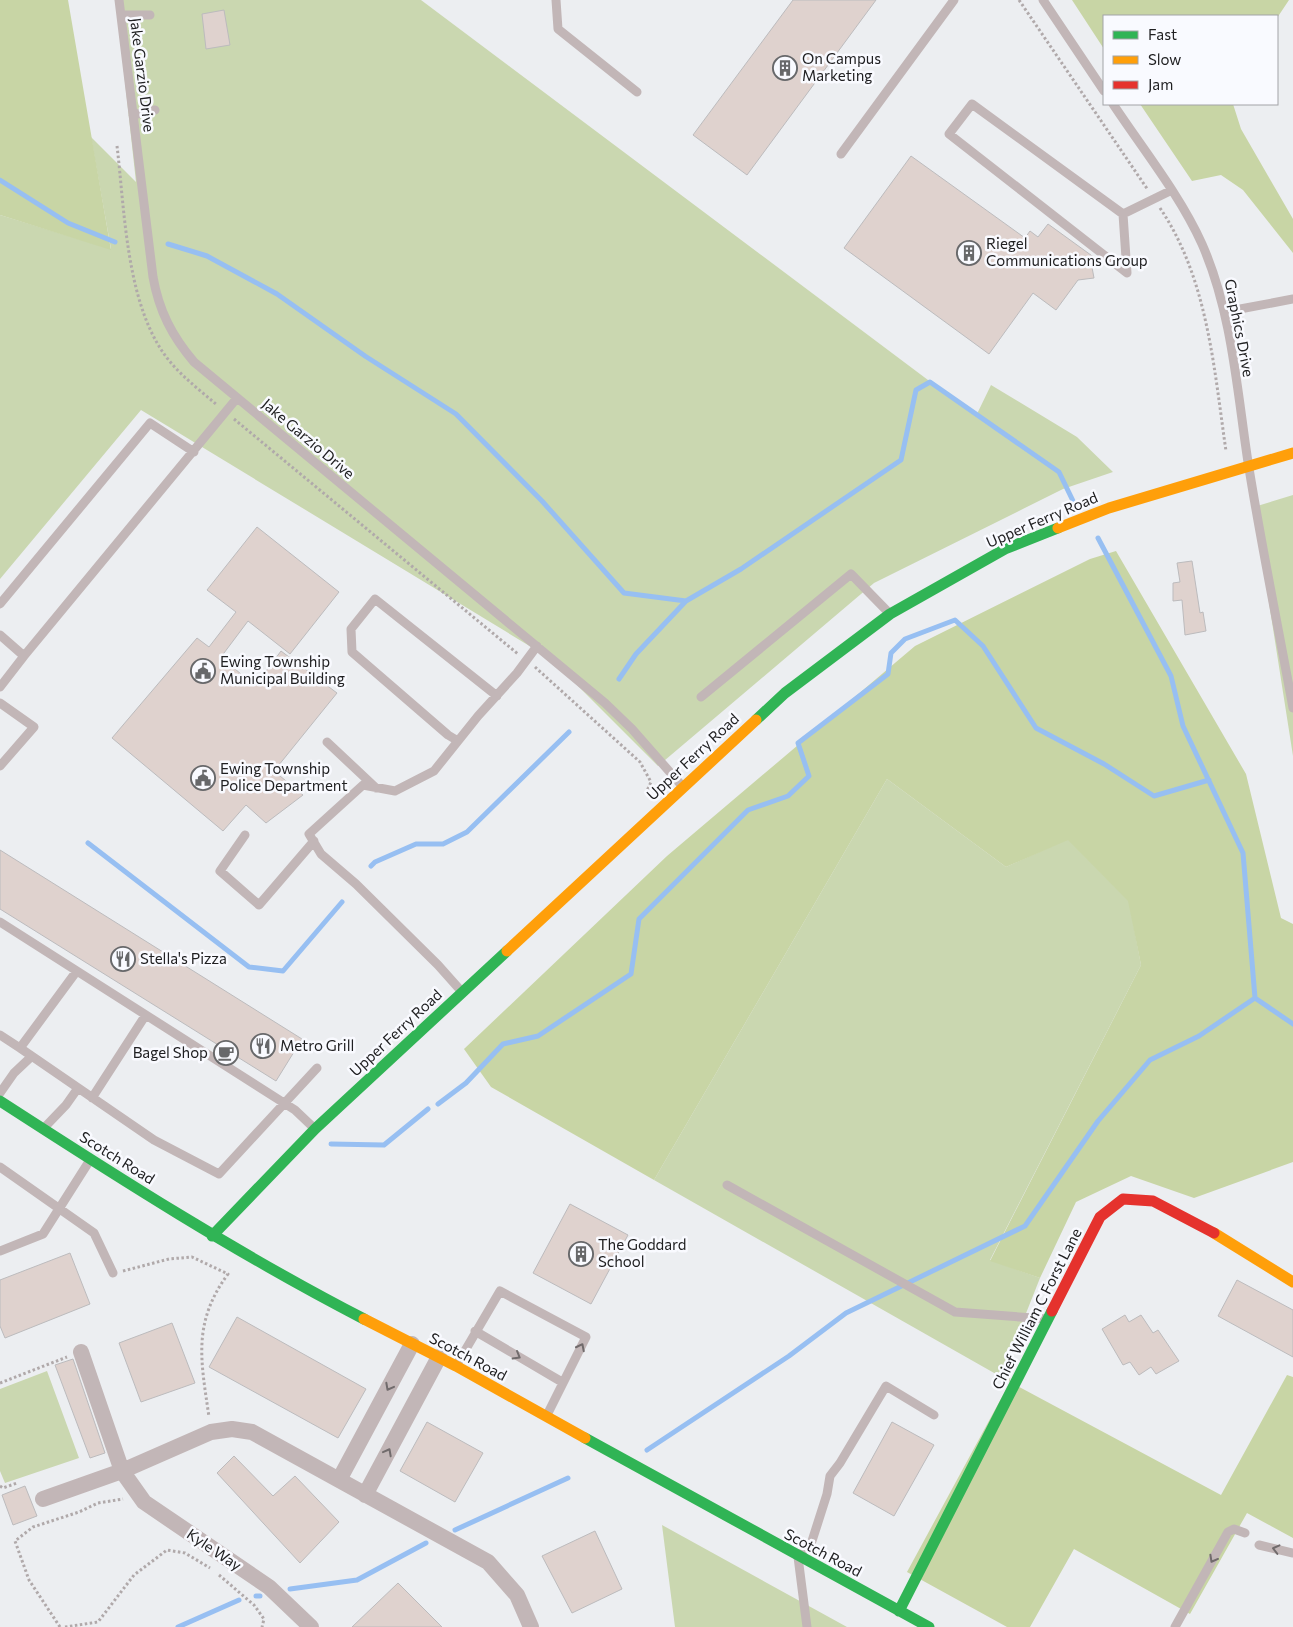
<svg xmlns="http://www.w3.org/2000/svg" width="1293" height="1627" font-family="Commissioner,sans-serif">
  <rect width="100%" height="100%" fill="#eceef1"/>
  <!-- green -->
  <path fill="#cad7b0" d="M116,0H421L976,416L991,385L1077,437L1113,472L1063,489L874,583L658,766L551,659L141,410L0,579V215L111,249L91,137L136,182Z
    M1293,495V756L1254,507Z
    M887,779L1006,867L1068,839L1129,901L1141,965L990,1260L1040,1278L1011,1351L1010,1382L654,1180Z
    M47,1371L79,1458L5,1483L0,1471V1389Z
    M662,1525L847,1627H675Z"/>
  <!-- forest -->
  <path fill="#c8d5a5" d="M0,0H68L111,250L0,215Z
    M1072,0H1289L1277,18V16H1104V49Z
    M1140,104H1233L1241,129L1293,219V253L1243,190L1221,175L1192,181Z
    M1116,551L1246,774L1281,918L1293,924V1162L1194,1198L1131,1176L1076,1202L1040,1278L990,1261L1141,965L1128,901L1068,840L1006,867L887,779L654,1180L491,1087L464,1049L667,856L915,646L1090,559Z
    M1287,1375L1293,1377V1538L1247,1513L1190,1614L1074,1549L1030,1627H1007L907,1572L1010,1382L1221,1495Z"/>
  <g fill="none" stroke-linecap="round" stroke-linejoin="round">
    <!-- stream -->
    <path stroke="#97bff2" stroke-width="5" d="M0,180L68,223L115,242
      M168,244L207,256L277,294L365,356L456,414L542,501L624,593L686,601L741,569L901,460L916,390L930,382L1059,472L1074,503
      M1098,538L1171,676L1183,726L1243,853L1255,998L1293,1024
      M619,679L636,654L686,601
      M88,843L249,967L283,971L342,902
      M371,866L375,862L416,844H443L467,832L569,732
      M438,1104L466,1083L503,1044L538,1036L631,974L639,919L748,810L788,796L809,776L798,743L888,674L891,653L905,639L955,620L983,646L1036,728L1104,764L1154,796L1209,780
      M331,1144L384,1145L428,1109
      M647,1450L789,1356L846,1313L1025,1226L1098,1121L1150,1060L1199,1036L1255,998
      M455,1530L568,1478
      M290,1589L357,1580L426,1543
      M256,1596H260
      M178,1627L239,1600"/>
  </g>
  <!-- building -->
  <path fill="#dfd2ce" stroke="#bcbbbd" d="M793,0H876L747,175L693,135Z
    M224,10L230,45L206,49L202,14Z
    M911,156L1025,238L1030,231L1038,237L1048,224L1095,258L1091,262L1094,278L1078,280L1056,310L1033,293L989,354L844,248Z
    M257,527L339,592L290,654L248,621L221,657L255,686L281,651L337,693L274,771L303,795L266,823L246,805L223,831L112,738L197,638L209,647L236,612L207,590Z
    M1192,561L1200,613L1203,612L1206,631L1185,635L1182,600L1173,601V583L1180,582L1177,563Z
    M0,850L302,1039L276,1081L0,909Z
    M570,1204L628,1235L591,1304L533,1273Z
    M70,1253L90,1304L5,1338L0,1326V1280Z
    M1237,1280L1293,1310V1357L1218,1316Z
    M1125,1315L1129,1322L1141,1315L1153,1333L1158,1330L1179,1361L1156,1374L1151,1367L1139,1375L1130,1362L1123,1365L1102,1329Z
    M237,1317L366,1389L338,1438L209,1367Z
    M172,1323L195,1383L141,1402L119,1343Z
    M73,1359L105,1453L90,1458L55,1365Z
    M427,1422L483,1453L455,1502L400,1471Z
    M892,1422L934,1445L894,1516L853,1493Z
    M234,1456L273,1496L295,1476L339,1522L300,1563L217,1473Z
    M25,1486L37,1516L13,1525L2,1495Z
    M595,1531L622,1589L572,1613L542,1556Z
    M398,1583L442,1627H352Z"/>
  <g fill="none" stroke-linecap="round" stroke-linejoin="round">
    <!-- path -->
    <path stroke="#b0a9aa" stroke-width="3" stroke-dasharray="2.5 2.5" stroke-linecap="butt" d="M1019,0L1148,190
      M117,146C125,212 126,312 172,364C185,379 202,392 217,405
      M1160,208C1208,279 1214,369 1226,451
      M234,419L518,654
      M535,667L640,762L651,782L645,795
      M123,1271L169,1259L192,1257L228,1274C192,1323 201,1361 209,1417
      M0,1383L67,1357
      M0,1486L3,1488L17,1483
      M219,1575L254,1605L264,1619L262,1627
      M60,1627L29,1580L15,1541L33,1527L79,1512L98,1503L123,1499
      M65,1627L98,1622L134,1575L167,1550L185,1553L210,1568"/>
    <!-- lane -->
    <path stroke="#c2b6b7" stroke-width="9" d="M119,0L153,277C159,311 172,336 194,362L605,703L632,729L683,787
      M556,0L558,29L637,92
      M1043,0L1104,91
      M121,15H150
      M1113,104C1142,148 1180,195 1202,244C1232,312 1237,390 1248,462C1261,544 1278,626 1293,708
      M133,115L155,110
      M841,154L954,0
      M1123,214L1127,273L949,134L972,104L1123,214L1170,191
      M1224,312L1293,299
      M0,604L150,423L194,452
      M0,635L24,656L237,398
      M0,687L24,656
      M701,697L851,574L890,614
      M0,703L34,727L0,766
      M458,741L448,735L352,652L351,629L375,599L497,696
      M327,742L376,788
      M245,835L220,871L259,905L314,841
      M0,922L295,1110L315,1129
      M462,992L438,965L356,884L321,854L309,834L363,785L395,791L434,771L478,716L517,673L537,646
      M0,1035L20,1048L76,972
      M20,1048L154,1140L219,1174L317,1068
      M0,1093L14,1073L32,1056
      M92,1098L145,1016
      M43,1129L66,1105L78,1088
      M0,1167L94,1233L113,1273
      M727,1185L955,1312L1047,1319
      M0,1251L43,1234L90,1160
      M475,1331L562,1382
      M456,1366L500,1291L586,1337L547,1415
      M1259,1545L1293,1553
      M807,1627L798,1557L812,1541L827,1494L830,1476L840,1463L886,1386L934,1415
      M1175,1627L1228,1532L1234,1529L1245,1533"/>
    <!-- street -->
    <path stroke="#c2b6b7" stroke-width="16" d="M81,1352L122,1471L144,1502L269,1587L311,1627
      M339,1480L412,1344
      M365,1495L439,1357
      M43,1499L122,1471L211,1432L232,1429L252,1432L488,1562L517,1595L531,1627"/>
    <!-- fast -->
    <path stroke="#30b455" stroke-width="11" d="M756,720L785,693L890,614L1005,549L1058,528
      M0,1101C119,1178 238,1254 364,1319
      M212,1236L315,1129L507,951
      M585,1438L929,1627
      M899,1611L1052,1311"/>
    <!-- slow -->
    <path stroke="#ff9f0a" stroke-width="11" d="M1058,528L1109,508L1293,453
      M507,951L756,720
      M1214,1233L1293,1282
      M364,1319L456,1366L585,1438"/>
    <!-- jam -->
    <path stroke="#e5322d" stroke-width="11" d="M1052,1311L1100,1217L1123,1199L1153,1201L1214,1233"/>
  </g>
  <!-- one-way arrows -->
  <defs><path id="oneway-chevron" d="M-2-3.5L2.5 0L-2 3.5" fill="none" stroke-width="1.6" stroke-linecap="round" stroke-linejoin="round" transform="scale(1.25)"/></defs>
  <g stroke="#716b6c">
    <use href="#oneway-chevron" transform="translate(581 1347) rotate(-63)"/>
    <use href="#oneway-chevron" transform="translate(517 1356) rotate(30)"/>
    <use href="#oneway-chevron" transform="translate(389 1387) rotate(118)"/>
    <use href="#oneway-chevron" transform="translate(388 1452) rotate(-62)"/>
    <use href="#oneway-chevron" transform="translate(1276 1549) rotate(-166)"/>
    <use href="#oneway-chevron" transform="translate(1213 1559) rotate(119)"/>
  </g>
  <!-- icons -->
  <defs>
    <symbol id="building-ring" viewBox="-11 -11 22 22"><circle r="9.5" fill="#f9faff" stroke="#67686a" stroke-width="1.5"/><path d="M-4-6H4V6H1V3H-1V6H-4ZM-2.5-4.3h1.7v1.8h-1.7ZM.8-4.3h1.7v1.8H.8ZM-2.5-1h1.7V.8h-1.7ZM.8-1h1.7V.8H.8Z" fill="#67686a"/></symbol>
    <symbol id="civic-ring" viewBox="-11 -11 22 22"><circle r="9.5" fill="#f9faff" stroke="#67686a" stroke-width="1.5"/><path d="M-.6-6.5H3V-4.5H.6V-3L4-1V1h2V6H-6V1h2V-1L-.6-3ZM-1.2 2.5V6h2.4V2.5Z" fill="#67686a"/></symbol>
    <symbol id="restaurant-ring" viewBox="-11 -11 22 22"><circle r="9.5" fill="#f9faff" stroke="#67686a" stroke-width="1.5"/><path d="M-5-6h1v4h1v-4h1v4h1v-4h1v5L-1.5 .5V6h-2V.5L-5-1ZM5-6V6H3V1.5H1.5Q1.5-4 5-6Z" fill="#67686a"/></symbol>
    <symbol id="cafe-ring" viewBox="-11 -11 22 22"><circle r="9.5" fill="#f9faff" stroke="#67686a" stroke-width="1.5"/><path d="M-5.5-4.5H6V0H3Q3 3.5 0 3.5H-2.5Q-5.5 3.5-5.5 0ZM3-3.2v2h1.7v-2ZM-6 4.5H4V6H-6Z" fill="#67686a"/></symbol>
  </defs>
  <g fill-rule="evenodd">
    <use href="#building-ring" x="771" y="54" width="28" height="28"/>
    <use href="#building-ring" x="955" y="239" width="28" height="28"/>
    <use href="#civic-ring" x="189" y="657" width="28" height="28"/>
    <use href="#civic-ring" x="189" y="764" width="28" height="28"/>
    <use href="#restaurant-ring" x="109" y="945" width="28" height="28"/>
    <use href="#restaurant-ring" x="249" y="1032" width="28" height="28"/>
    <use href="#cafe-ring" x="212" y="1039" width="28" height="28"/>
    <use href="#building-ring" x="567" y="1240" width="28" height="28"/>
  </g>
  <g text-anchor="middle" stroke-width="5" stroke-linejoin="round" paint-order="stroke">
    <!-- poi labels -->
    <g font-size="15" fill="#202022" stroke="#f9faff" text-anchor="start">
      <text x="802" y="64">On Campus<tspan x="802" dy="17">Marketing</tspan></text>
      <text x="986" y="249">Riegel<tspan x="986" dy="17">Communications Group</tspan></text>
      <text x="220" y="667">Ewing Township<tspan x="220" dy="17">Municipal Building</tspan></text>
      <text x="220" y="774">Ewing Township<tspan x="220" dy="17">Police Department</tspan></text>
      <text x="140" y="964">Stella's Pizza</text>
      <text x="280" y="1051">Metro Grill</text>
      <text x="208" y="1058" text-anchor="end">Bagel Shop</text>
      <text x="598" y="1250">The Goddard<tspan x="598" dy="17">School</tspan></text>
    </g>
    <!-- street labels -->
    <g font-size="15" fill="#202022" stroke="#f9faff">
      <text transform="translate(142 75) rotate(83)" y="5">Jake Garzio Drive</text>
      <text transform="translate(1239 328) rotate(79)" y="5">Graphics Drive</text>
      <text transform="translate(308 439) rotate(40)" y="5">Jake Garzio Drive</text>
      <text transform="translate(1042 520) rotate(-23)" y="5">Upper Ferry Road</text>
      <text transform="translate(693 757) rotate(-43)" y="5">Upper Ferry Road</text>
      <text transform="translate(396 1033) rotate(-43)" y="5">Upper Ferry Road</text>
      <text transform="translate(117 1158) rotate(32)" y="5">Scotch Road</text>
      <text transform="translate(1037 1309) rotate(-63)" y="5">Chief William C Forst Lane</text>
      <text transform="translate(468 1357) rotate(28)" y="5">Scotch Road</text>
      <text transform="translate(214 1550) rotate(34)" y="5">Kyle Way</text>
      <text transform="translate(823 1553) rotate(28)" y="5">Scotch Road</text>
    </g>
  </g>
  <!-- legend -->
  <rect x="1103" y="15" width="175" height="90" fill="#f9faff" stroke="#a2a3a7"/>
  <rect x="1113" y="31" width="25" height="8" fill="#30b455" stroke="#a2a3a7"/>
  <text x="1148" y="40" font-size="15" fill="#202022">Fast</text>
  <rect x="1113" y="56" width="25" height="8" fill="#ff9f0a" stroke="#a2a3a7"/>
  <text x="1148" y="65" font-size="15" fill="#202022">Slow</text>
  <rect x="1113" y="81" width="25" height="8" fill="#e5322d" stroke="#a2a3a7"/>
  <text x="1148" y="90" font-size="15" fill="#202022">Jam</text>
</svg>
